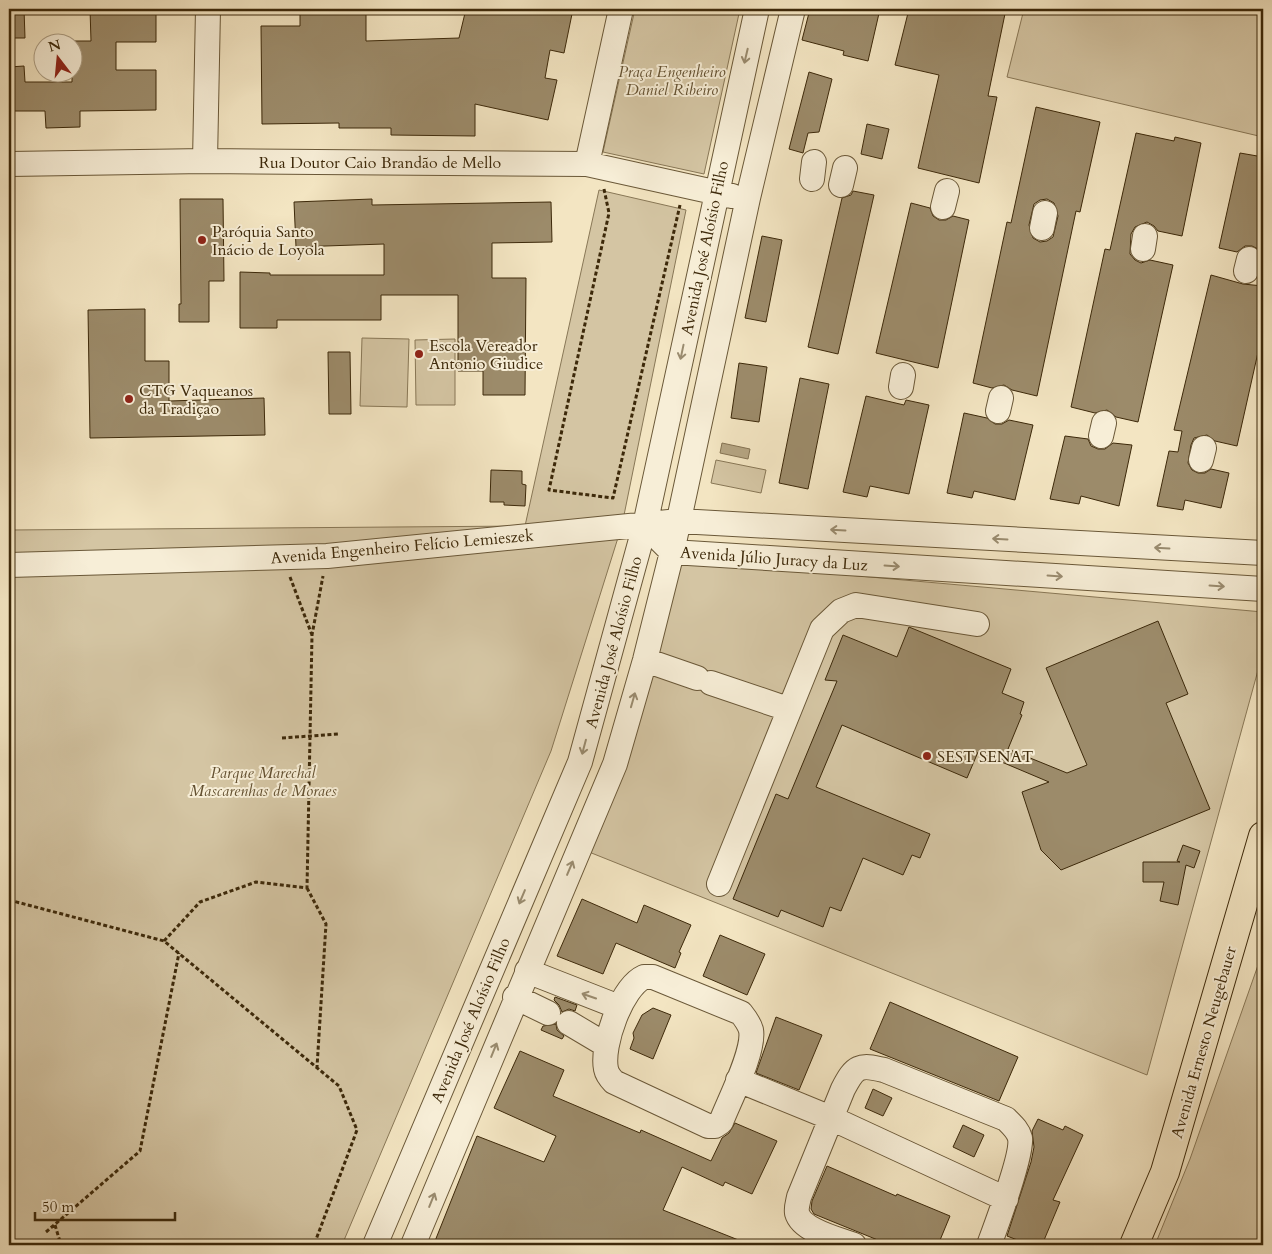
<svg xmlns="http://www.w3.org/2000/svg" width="1272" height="1254" font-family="Cardo,serif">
  <rect width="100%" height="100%" fill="#f3e5c2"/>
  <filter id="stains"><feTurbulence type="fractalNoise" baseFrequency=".004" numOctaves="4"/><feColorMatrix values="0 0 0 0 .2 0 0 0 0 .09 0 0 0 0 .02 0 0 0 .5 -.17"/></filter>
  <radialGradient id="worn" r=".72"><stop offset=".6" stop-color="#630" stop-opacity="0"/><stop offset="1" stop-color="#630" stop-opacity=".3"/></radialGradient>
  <!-- green -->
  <path fill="#d4c5a3" stroke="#887756" d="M635,9H740L704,174L603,152Z
    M1024,9H1263V137L1007,77Z
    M599,190L686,210L622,525L551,751L342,1245H9V530L525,526Z
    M362,338L409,339L407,407L360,406Z
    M455,339V405H416L415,340Z
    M716,460L766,470L761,493L711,483Z
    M679,560L1263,612V652L1147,1075L589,852Z
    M1263,951V1245H1155L1190,1159Z"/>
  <!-- water -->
  <path fill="#b5a583" stroke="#857353" d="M722,443L750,449L748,459L720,453Z"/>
  <!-- building -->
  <path fill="#9c8b6a" stroke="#3d290a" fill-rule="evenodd" d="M9,9H24L25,38H9Z
    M90,9H156V42H116V70H156V110L80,111V127L46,128L45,111H9V67L24,66L25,82H72V41H91Z
    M300,9H366V41L459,38L466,9H560L559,11L572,14L564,53L550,50L545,78L557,80L548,120L475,104V136L391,135V128H339V123L262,124L261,26H300Z
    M810,9H880L868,61L843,55L844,51L802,40Z
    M909,9H1006L988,96L997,97L979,183L918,168L939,75L895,65Z
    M809,72L832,79L819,132L808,133L803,153L789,149Z
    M1036,107L1100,122L1080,212L1076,211L1037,396L1012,390L1004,385L992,388L973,383L1007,222L1011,223ZM1047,199L1054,203L1058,216L1053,237L1047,241L1040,242L1033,238L1029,225L1034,204L1040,200Z
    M867,124L889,129L882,159L861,154Z
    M1136,133L1174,141L1175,137L1201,143L1182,236L1158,231L1154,226L1147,222L1135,227L1131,234L1130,254L1135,260L1141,263L1150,260L1173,265L1138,422L1116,417L1107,410L1095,413L1071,407L1105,249L1110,250Z
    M1240,153L1263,157V256L1258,249L1252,246H1245L1237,252L1219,248Z
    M853,191L874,195L838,354L808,347L842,198L851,195Z
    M180,199H223L224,281H209V322H179V304H181Z
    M372,199V205L551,202L552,242L492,243V278H526L525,395H483V371H458V295H381V320H277V328H240V272L270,273V275H384V244L296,247L294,202Z
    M911,203L930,208L933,216L939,220H946L953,216L969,220L938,368L876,353Z
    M762,236L782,240L766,322L745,318Z
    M1211,275L1243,284L1263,286V330L1237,446L1215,441L1207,435L1194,438L1191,445L1188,463L1192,470L1198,473H1205L1211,469L1229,473L1221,508L1185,500L1183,510L1157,506L1169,451L1178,452L1182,431L1174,430Z
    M145,309V361H169V401L264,398L265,435L90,438L88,310Z
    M328,352H350L351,414H329Z
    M739,363L767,367L759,422L731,418Z
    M800,378L829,384L808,489L779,483Z
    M866,396L904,405L906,400L929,405L909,494L870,486L867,497L843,492Z
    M964,413L987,418L995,424H1002L1009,420L1033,425L1015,500L974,491L972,498L947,493Z
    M1065,436L1088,439L1091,446L1098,449H1105L1113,443L1132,445L1119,506L1081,496L1079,504L1050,499Z
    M491,470L522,471V484L526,485L525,506L504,505V502H490Z
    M1158,621L1188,694L1166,703L1210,809L1061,870L1041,850L1022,792L1049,782L978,752L967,778L842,725L816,787L930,834L920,858L912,855L903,875L863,858L841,911L830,907L823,927L781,910L778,917L733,899L776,794L788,799L837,681L825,680L843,635L897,657L909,627L1011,669L1002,693L1024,702L1020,714L1022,715L1008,749L1067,773L1087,765L1046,668Z
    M1183,845L1200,851L1194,868L1186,865L1178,905L1160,901L1164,882H1143V862H1180L1177,861Z
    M582,899L637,923L644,905L691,925L679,952L681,953L675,968L616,943L603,974L557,956Z
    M720,935L765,954L747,995L703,976Z
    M555,997L577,1005L575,1011L569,1009L562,1012L559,1005L554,1000Z
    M890,1002L1018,1057L999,1101L870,1049Z
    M653,1008L671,1015L653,1059L630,1049L634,1038L633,1033L642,1015Z
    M776,1017L822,1035L799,1090L756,1073Z
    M556,1024L557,1030L564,1036L562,1039L541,1030L543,1026Z
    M520,1051L564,1070L553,1096L640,1133L641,1130L711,1161L722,1138L729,1133L735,1123L777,1141L752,1194L725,1182L723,1186L682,1167L663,1210L751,1245H446L435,1241L477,1136L544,1162L556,1136L494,1108Z
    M873,1089L892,1098L883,1116L865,1108Z
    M1038,1119L1063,1130L1065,1126L1083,1135L1053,1200L1060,1202L1042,1245H1018L1020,1241L1007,1236L1031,1162L1034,1147L1032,1131Z
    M963,1125L984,1135L974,1157L953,1147Z
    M827,1166L896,1196L897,1194L950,1216L938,1245H890L814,1214L811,1209L812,1201Z"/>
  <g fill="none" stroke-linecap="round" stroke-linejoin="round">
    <defs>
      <path id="minor" d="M205,161L208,9
        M9,164L205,161L587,164L732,196
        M587,164L621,9
        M812,179L814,162
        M841,185L845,168
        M943,207L947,191
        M1042,228L1045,213
        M1143,249L1145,236
        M1246,271L1249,259
        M901,387L903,375
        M998,411L1001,398
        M1101,436L1104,423
        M1201,460L1204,448
        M661,541L672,552L1263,589
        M9,565L327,556L679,521L1263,553
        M645,660L697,678
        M711,683L788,709
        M719,884L822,629L841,611L856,605L977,624
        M527,971L619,1007
        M644,977H653L741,1013C745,1018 749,1023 751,1030C755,1051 729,1101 721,1122L715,1126H708L614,1082C610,1078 607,1074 606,1069C601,1045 622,987 644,977Z
        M515,997L548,1013
        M569,1023L606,1045
        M738,1080L831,1118L1006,1199
        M375,1245L580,762L645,525L757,9
        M413,1245L615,764L645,660L672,552L748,198L793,9
        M854,1245C838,1239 802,1231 797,1213C796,1208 798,1202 799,1197L843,1089C855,1066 859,1064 884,1070L1006,1119C1012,1125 1018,1130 1020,1138C1023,1154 996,1226 989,1245"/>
      <path id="major" d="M1134,1245L1165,1172L1263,836"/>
    </defs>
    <!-- minor casing -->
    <use href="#minor" stroke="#6a5838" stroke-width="26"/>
    <!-- major casing -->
    <use href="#major" stroke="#3d290a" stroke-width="30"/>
    <!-- path -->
    <path stroke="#3d290a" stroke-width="3" stroke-dasharray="4 2.5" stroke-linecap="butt" d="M604,189L609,213L549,490L613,498L680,205
      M290,577L312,635
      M282,738L339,734
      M307,888L326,924L317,1067
      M9,900L164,941L339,1086L357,1130L314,1245
      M164,941L200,902L256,882L307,888L312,635L323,576
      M55,1225L61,1245
      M46,1232L140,1151L179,953"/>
    <!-- minor -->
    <use href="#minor" stroke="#f7eed7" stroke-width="24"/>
    <!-- major -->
    <use href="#major" stroke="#f3e5c2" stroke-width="28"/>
  </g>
  <!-- one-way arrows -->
  <defs><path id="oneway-shaft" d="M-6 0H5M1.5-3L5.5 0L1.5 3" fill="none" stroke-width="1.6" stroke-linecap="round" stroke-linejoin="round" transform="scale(1.25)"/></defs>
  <g stroke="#9a8c70">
    <use href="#oneway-shaft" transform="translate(746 56) rotate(103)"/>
    <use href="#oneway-shaft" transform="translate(682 352) rotate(102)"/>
    <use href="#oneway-shaft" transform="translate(838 530) rotate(-177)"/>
    <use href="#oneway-shaft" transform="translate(1000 539) rotate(-177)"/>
    <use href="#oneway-shaft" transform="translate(1162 548) rotate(-177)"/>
    <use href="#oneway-shaft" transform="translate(892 566) rotate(4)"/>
    <use href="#oneway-shaft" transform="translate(1055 576) rotate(4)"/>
    <use href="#oneway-shaft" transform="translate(1217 586) rotate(4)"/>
    <use href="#oneway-shaft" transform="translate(633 700) rotate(-74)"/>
    <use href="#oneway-shaft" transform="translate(584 747) rotate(105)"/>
    <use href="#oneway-shaft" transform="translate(570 868) rotate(-67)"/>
    <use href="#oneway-shaft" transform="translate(522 897) rotate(113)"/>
    <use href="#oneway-shaft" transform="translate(589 996) rotate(-161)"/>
    <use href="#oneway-shaft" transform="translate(494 1050) rotate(-68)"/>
    <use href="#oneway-shaft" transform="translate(432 1200) rotate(-68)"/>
  </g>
  <!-- markers -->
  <g fill="#8f2418" stroke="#f7eed7" stroke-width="2">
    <circle cx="202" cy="240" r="5"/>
    <circle cx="419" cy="354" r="5"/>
    <circle cx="129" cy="399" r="5"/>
    <circle cx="927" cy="756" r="5"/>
  </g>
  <g text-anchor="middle" stroke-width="4" stroke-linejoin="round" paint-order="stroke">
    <!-- park labels -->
    <g font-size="16" font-style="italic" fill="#635030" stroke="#f7eed7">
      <text x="672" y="77">Praça Engenheiro<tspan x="672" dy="18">Daniel Ribeiro</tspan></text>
      <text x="263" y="778">Parque Marechal<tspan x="263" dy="18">Mascarenhas de Moraes</tspan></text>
    </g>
    <!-- street labels -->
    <g font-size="16" fill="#3d290a" stroke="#f7eed7">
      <text x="380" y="168">Rua Doutor Caio Brandão de Mello</text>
      <text transform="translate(704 248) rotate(-78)" y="6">Avenida José Aloísio Filho</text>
      <text transform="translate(402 546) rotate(-5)" y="6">Avenida Engenheiro Felício Lemieszek</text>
      <text transform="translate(774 558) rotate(4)" y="6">Avenida Júlio Juracy da Luz</text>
      <text transform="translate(613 642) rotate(-75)" y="6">Avenida José Aloísio Filho</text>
      <text transform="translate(470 1020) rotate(-67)" y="6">Avenida José Aloísio Filho</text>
      <text transform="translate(1203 1042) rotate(-74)" y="6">Avenida Ernesto Neugebauer</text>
    </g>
    <!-- poi labels -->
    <g font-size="16" fill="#3d290a" stroke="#f7eed7" text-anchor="start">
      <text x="212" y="237">Paróquia Santo<tspan x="212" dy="18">Inácio de Loyola</tspan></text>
      <text x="429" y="351">Escola Vereador<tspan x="429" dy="18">Antonio Giudice</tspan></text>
      <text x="139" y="396">CTG Vaqueanos<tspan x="139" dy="18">da Tradiçao</tspan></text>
      <text x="937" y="762">SEST SENAT</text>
    </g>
  </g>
  <!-- margin -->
  <rect width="1272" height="1254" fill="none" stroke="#f3e5c2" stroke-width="30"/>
  <rect x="10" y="10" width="1252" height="1234" fill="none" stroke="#3d290a" stroke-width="2.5"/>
  <rect x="15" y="15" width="1242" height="1224" fill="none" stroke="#3d290a"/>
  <!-- north arrow -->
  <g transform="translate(58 58) rotate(344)"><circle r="24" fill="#f7eed7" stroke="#ad9f85"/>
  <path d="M0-4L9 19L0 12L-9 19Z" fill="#8f2418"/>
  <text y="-8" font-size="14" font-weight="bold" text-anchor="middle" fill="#3d290a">N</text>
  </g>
  <!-- scale -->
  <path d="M35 1212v8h140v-8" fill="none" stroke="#3d290a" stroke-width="2.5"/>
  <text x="42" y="1212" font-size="15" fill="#3d290a" stroke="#f7eed7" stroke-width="4" paint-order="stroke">50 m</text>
  <rect width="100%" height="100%" filter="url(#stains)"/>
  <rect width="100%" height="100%" fill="url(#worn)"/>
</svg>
